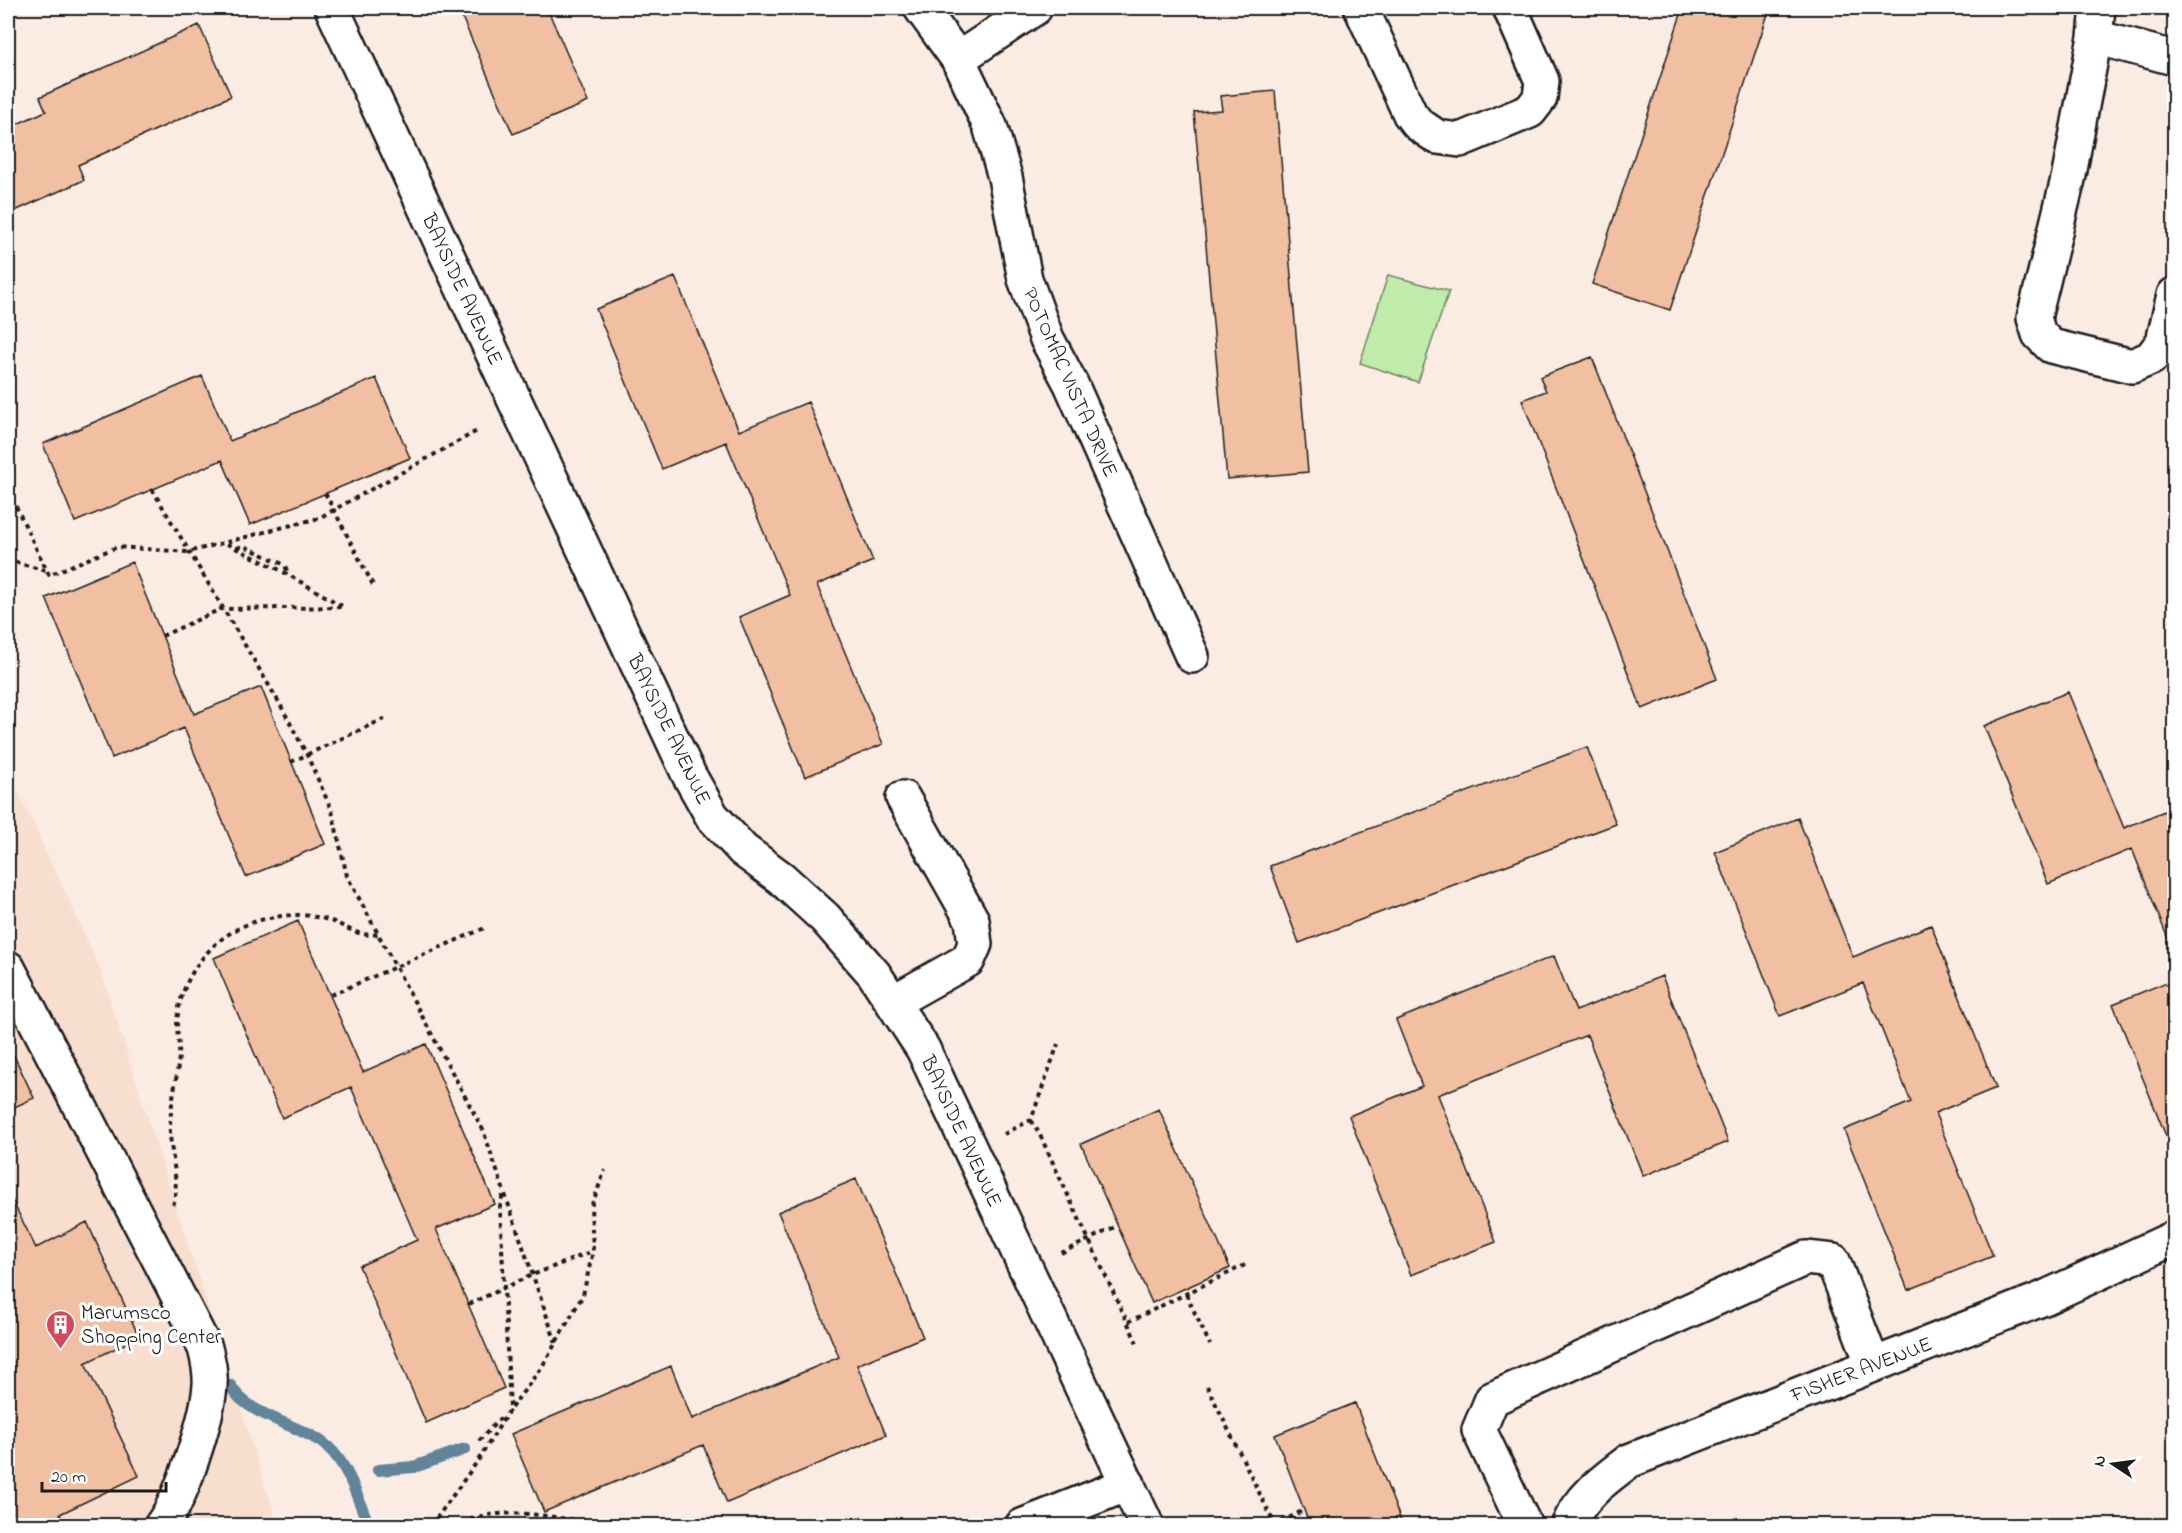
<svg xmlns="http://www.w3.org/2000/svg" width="2182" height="1533" font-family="'Indie Flower',sans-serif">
  <rect width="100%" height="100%" fill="#fbece3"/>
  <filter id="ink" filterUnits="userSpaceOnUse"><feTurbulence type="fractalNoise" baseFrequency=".0167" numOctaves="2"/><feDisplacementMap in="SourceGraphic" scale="12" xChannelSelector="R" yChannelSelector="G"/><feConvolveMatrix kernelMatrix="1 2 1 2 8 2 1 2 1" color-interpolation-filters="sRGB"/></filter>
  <g filter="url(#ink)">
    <!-- built -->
    <path fill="#f8decf" d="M8,769L100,968L278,1525H8Z"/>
    <!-- green -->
    <path fill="#bfecaa" stroke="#6e8463" stroke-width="1.5" d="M1388,275L1449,291L1418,382L1360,363Z"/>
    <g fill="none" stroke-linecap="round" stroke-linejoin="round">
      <!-- stream -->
      <path stroke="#60859a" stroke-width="12" d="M231,1386C246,1416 303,1425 328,1447C348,1465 357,1497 367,1521
        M378,1470L414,1467L465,1449"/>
    </g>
    <!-- building -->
    <path fill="#f1bfa1" stroke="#1c1c1c" stroke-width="1.5" d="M458,8H547L588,102L513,134Z
      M1683,8H1770L1670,310L1592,284Z
      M199,25L231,96L78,165L84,180L8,214V128L46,111L40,97Z
      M1275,91L1308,472L1227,479L1194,112L1222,110L1220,96Z
      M675,277L739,431L808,402L873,561L817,585L883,744L805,777L739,617L790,595L726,442L662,469L596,309Z
      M1592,357L1717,679L1642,709L1522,400L1546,391L1540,377Z
      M202,376L230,441L376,378L410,458L250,525L222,460L75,522L43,444Z
      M132,562L194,714L261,687L325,844L246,877L184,728L112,758L46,598Z
      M2068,692L2124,828L2174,807V954L2132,849L2048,884L1984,726Z
      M1587,747L1616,824L1299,943L1270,866Z
      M1798,818L1853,957L1931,925L1996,1088L1935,1113L1993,1256L1908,1290L1844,1130L1911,1102L1863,983L1780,1016L1715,852Z
      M298,921L363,1072L426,1044L495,1204L436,1229L504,1388L426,1423L359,1266L417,1240L351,1087L282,1118L214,958Z
      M1554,956L1576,1011L1662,976L1728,1142L1643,1176L1587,1035L1438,1095L1496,1242L1411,1275L1349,1116L1422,1086L1396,1020Z
      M2174,979V1156L2113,1004Z
      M8,1043L34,1098L8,1110Z
      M1159,1109L1230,1268L1152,1303L1081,1144Z
      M856,1179L923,1337L857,1365L886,1435L727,1503L703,1445L544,1512L511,1434L671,1366L692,1419L839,1357L778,1212Z
      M8,1192L36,1248L87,1222L139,1337L85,1363L139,1476L60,1514L64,1526H8Z
      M1355,1403L1403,1526H1310L1304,1510L1275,1435Z"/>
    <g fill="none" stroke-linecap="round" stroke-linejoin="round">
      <defs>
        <path id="minor" d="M332,8L689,775L712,816L743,850L781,878L825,918L874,974L923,1049L1147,1526
          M921,8L958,59L990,126L1005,177L1025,279L1047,339L1071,384L1192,656
          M1361,8L1410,114L1418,124L1437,137L1460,140L1530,111L1540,98L1542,81L1510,8
          M2095,37L2098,8
          M2174,58L2095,37L2069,175L2034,318L2039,334L2051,346L2132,366L2151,358L2163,342L2174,295
          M958,59L1035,8
          M8,968L205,1348C208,1360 211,1372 210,1385C208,1417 181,1501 161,1526
          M893,1002L968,960L975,944L972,920L903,798
          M1022,1526L1128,1484
          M1525,1526L1479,1430L1492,1399L1806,1258L1833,1261L1873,1365
          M1568,1526C1580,1497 1605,1479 1629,1461L2044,1298L2174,1238"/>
      </defs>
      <!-- minor casing -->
      <use href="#minor" stroke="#1c1c1c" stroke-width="38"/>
      <!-- path -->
      <path stroke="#1c1c1c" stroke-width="4" stroke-dasharray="4.5 4.5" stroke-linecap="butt" d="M152,489L280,704L307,755L332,811L347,876L483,1130L556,1343
        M8,490L49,575L117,547L188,552L319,518L477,431
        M325,493L373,585
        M227,544L280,570L344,607
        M237,548L244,546L285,565L288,574
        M8,556L18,563L47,571
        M162,636L221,609L345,607
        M291,762L388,717
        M331,995L487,927
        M1031,1120L1039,1133L1137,1343
        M1004,1134L1031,1120L1058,1044
        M173,1205C180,1188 171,1152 170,1134C169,1108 177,1082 179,1056C180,1046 177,1035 177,1024C179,975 216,929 265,919C286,914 306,913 328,920C347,926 357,938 379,934
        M1061,1253L1117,1226
        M1186,1294L1210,1345
        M469,1304L530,1276L593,1251
        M1128,1322L1245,1265
        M1207,1386L1275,1525
        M511,1408L542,1367L583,1295L593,1251L591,1207L605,1170
        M479,1441L503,1415
        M431,1526L479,1459L510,1409L500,1207L503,1194
        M454,1526C502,1501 561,1520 612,1526
        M1273,1526L1304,1510"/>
      <!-- minor -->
      <use href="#minor" stroke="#fff" stroke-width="33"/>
    </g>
  </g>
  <!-- icons -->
  <defs>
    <symbol id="building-pin" viewBox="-11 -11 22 30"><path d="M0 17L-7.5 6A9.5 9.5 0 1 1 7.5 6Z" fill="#d1495b" stroke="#fff"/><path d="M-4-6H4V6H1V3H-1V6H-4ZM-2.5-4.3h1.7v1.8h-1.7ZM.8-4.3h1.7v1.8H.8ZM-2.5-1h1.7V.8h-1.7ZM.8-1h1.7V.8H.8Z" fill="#fff"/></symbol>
  </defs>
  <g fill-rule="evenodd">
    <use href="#building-pin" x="44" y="1308" width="33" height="45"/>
  </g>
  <g text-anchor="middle" stroke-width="6" stroke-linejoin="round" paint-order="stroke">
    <!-- street labels -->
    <g font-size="21" fill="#1c1c1c" stroke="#fff">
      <text transform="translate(463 289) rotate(65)" y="7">BAYSIDE AVENUE</text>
      <text transform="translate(1071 382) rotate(66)" y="7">POTOMAC VISTA DRIVE</text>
      <text transform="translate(670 729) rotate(64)" y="7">BAYSIDE AVENUE</text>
      <text transform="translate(962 1131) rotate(65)" y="7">BAYSIDE AVENUE</text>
      <text transform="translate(1861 1369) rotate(-21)" y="7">FISHER AVENUE</text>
    </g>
    <!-- poi labels -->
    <g font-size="21" fill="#1c1c1c" stroke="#fff" text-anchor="start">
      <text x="81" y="1319">Marumsco<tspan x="81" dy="24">Shopping Center</tspan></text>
    </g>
  </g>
  <!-- margin -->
  <rect width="2182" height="1533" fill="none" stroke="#fff" stroke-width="30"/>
  <rect x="15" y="15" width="2152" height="1503" fill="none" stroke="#1c1c1c" stroke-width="2" filter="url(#ink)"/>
  <!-- north arrow -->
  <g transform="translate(2113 1464) rotate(283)" stroke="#ffffff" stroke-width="4.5" paint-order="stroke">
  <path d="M0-4.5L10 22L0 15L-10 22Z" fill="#1c1c1c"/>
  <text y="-9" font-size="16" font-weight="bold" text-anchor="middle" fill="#1c1c1c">N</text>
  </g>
  <!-- scale -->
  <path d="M42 1482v9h124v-9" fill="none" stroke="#1c1c1c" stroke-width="3"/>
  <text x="51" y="1482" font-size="18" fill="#1c1c1c" stroke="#ffffff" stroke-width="4.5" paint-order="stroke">20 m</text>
</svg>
